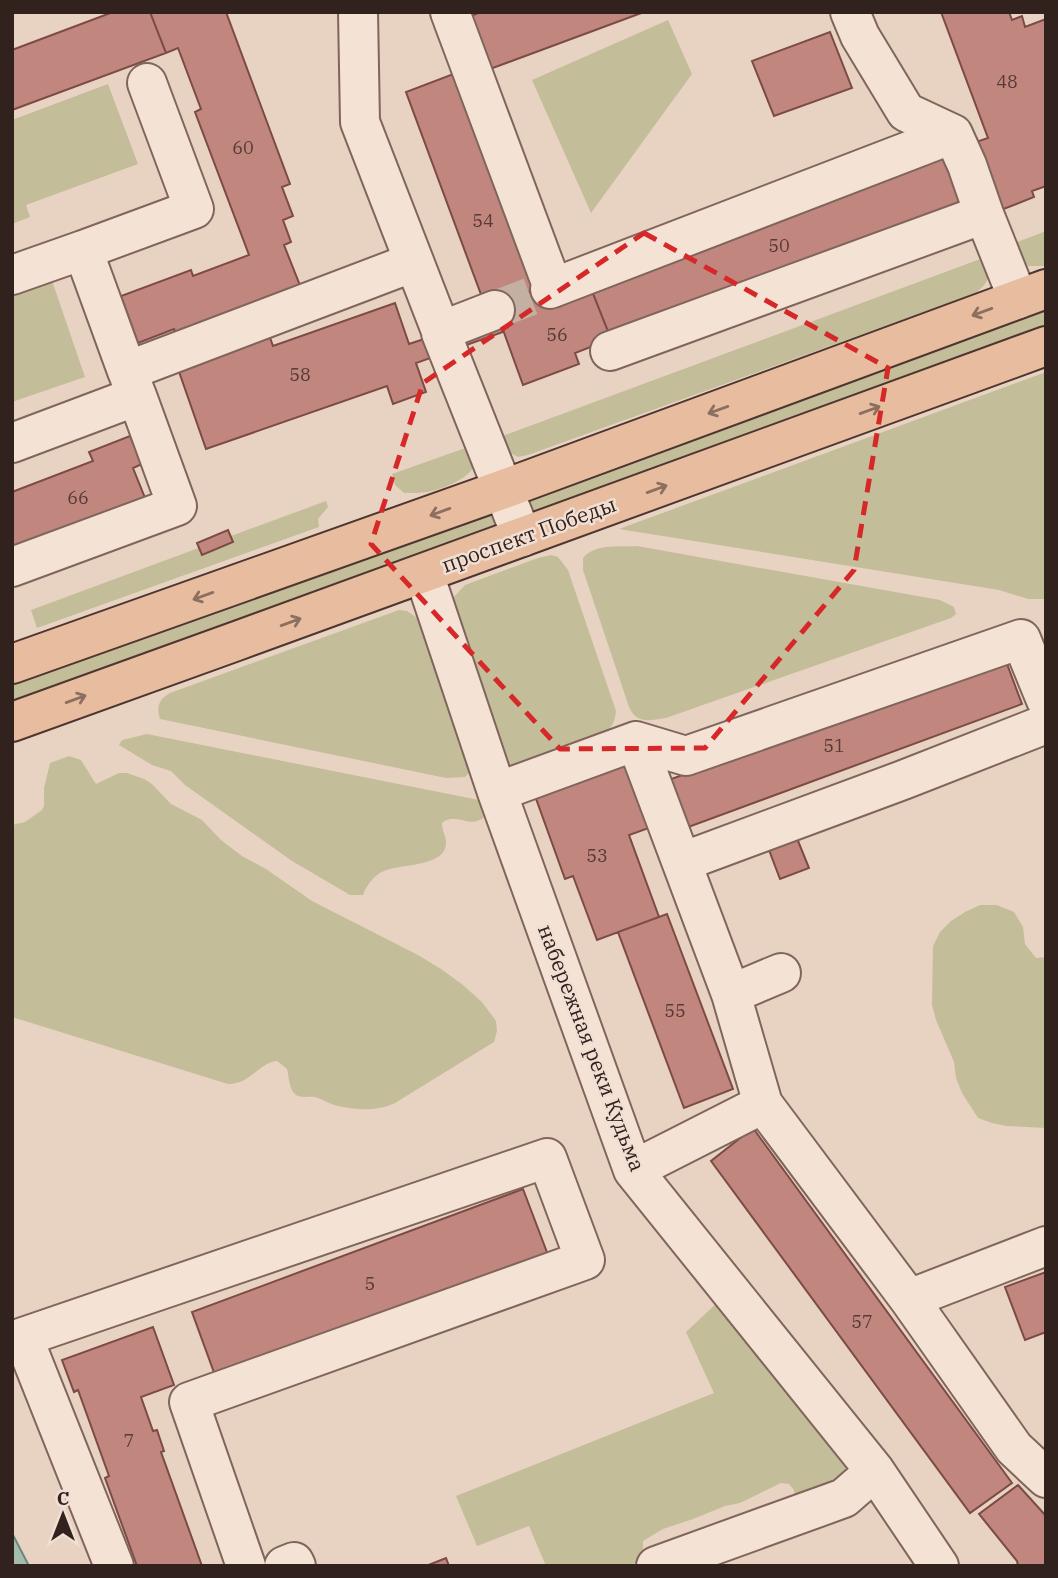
<svg xmlns="http://www.w3.org/2000/svg" width="1058" height="1578" font-family="'IBM Plex Serif',serif">
  <rect width="100%" height="100%" fill="#e8d3c3"/>
  <!-- green -->
  <path fill="#c4bd99" d="M668,20L692,74L591,213L532,80Z
    M108,84L138,164L26,205L30,217L12,224V120Z
    M1046,231V266H1028L1007,246Z
    M983,258L990,272C987,283 983,288 974,294L528,455L518,457L509,452L500,437Z
    M49,272L85,377L12,402V284Z
    M1046,308V328L540,512L532,510L529,502L535,495Z
    M1046,372V599H1028L999,590L619,529Z
    M471,446C472,453 475,462 472,469C466,480 440,490 427,492C420,493 411,493 404,493L395,485L392,474Z
    M326,501L328,507L318,519L319,527L37,628L31,610Z
    M490,511L505,523L12,702V681Z
    M637,546L940,600L954,607L956,614L951,618L666,718C650,720 637,725 629,707L583,570V558C595,543 620,547 637,546Z
    M551,555L558,557L568,570L616,711C615,719 614,724 608,730L515,764L505,765L449,611L453,598L465,585L538,558Z
    M399,610L407,611L422,621L473,769L465,777L446,778L160,719C156,707 159,699 170,693Z
    M147,734L484,801L486,815C471,832 457,810 442,823C442,831 447,838 446,844C445,867 399,864 384,871C374,875 366,886 363,895H350L292,861L185,785L171,771L152,765L119,745L122,740Z
    M69,756L81,760L96,784L119,773H127L144,779L152,784L171,804L202,820L221,840L242,856L266,869L312,901L418,955L441,969L463,985L482,1002L496,1021L497,1031L494,1042L395,1103C376,1112 354,1110 334,1105C328,1103 324,1100 318,1098C311,1095 303,1099 296,1095C289,1090 289,1077 287,1069L277,1061C258,1063 251,1084 228,1084L12,1017V825L25,822L42,810L44,806V788L50,763Z
    M980,905H997L1014,912L1023,927L1025,944L1036,958L1046,957V1128L1006,1126L992,1123L978,1118L962,1093L956,1078L954,1062L936,1020L932,1005L933,946L940,932L951,921L965,912Z
    M719,1301L843,1460C848,1470 845,1476 839,1485L795,1497L794,1490L789,1484L781,1483L740,1503L725,1506L693,1519L663,1529L643,1541V1550L647,1559L627,1566H546L529,1526L477,1546L456,1496L714,1393L686,1332Z"/>
  <!-- water -->
  <path fill="#a5bbae" stroke="#6d887a" stroke-width="2" d="M12,1533L29,1566H12Z"/>
  <!-- building -->
  <path fill="#c1877e" stroke="#7c4b45" stroke-width="2" d="M113,12H150L166,53L12,110V50Z
    M150,12H226L290,184L282,187L293,216L283,220L291,242L284,245L301,288L177,335L174,329L138,343L121,296L191,270L193,276L249,255L195,112L201,109L178,48L166,53Z
    M481,12H644L482,72L463,19Z
    M941,12H1009L1012,20L1022,16L1025,27L1046,19V186L1032,191L1034,197L1001,210L976,142L988,138Z
    M830,32L852,88L774,116L752,61Z
    M456,73L537,289L486,308L406,92Z
    M949,151L969,206L611,339L590,286Z
    M548,285L590,286L611,339L575,353L579,364L523,385L494,305Z
    M395,303L409,344L497,315L503,332L416,363L426,392L393,404L387,386L206,449L176,363L268,332L273,346Z
    M130,436L142,464L133,468L147,503L12,555V492L93,461L89,452Z
    M228,530L233,542L202,555L197,543Z
    M1004,656L1022,704L664,836L647,788Z
    M635,756L660,824L629,835L659,917L597,940L573,876L565,879L534,793Z
    M794,831L809,868L780,879L766,842Z
    M667,914L733,1089L684,1108L618,932Z
    M753,1128L1012,1483L970,1513L711,1161Z
    M523,1189L548,1255L216,1378L192,1312Z
    M1046,1272V1332L1025,1340L1005,1287Z
    M153,1327L174,1385L141,1397L153,1431L157,1430L164,1451L161,1452L202,1566H137L105,1478L109,1476L78,1390L74,1392L62,1360Z
    M1018,1485L1046,1516V1566H1018L1017,1561L979,1514Z
    M446,1558L449,1566H426Z"/>
  <g fill="none" stroke-linecap="round" stroke-linejoin="round">
    <!-- minor-tunnel -->
    <path stroke="#c4b0a2" stroke-width="38" stroke-dasharray="38 19" stroke-linecap="butt" d="M495,310L550,289"/>
    <defs>
      <path id="minor" d="M358,12L360,122L441,331V333L522,537
        M450,12L553,288
        M850,12L860,36L906,112L953,134L967,165L984,214L1018,299
        M12,275L83,250
        M550,289L953,134
        M441,331L495,310
        M610,351L984,214
        M127,371L83,250L194,209L147,83
        M12,443L137,396L127,371L414,262
        M12,567L177,506L137,396
        M424,574L497,792L633,1170L875,1471L939,1566
        M636,741L731,994L763,1104L909,1299L1014,1448L1046,1478
        M497,792L636,741L686,756L1021,639L1046,700
        M682,862L903,780L1046,724
        M731,994L781,973
        M633,1170L763,1104
        M909,1299L1046,1246
        M114,1566L23,1337L547,1158L585,1260L189,1402L246,1566
        M284,1566L294,1562L296,1566
        M656,1566L844,1498L875,1471"/>
      <path id="major" d="M12,664L504,489L1046,289
        M12,722C357,598 701,472 1046,346"/>
    </defs>
    <!-- minor casing -->
    <use href="#minor" stroke="#80655c" stroke-width="42"/>
    <!-- major casing -->
    <use href="#major" stroke="#4e3630" stroke-width="42"/>
    <!-- minor -->
    <use href="#minor" stroke="#f4e2d5" stroke-width="38"/>
    <!-- major -->
    <use href="#major" stroke="#e7bc9f" stroke-width="38"/>
  </g>
  <!-- one-way arrows -->
  <defs><path id="oneway-shaft" d="M-6 0H5M1.5-3L5.5 0L1.5 3" fill="none" stroke-width="1.6" stroke-linecap="round" stroke-linejoin="round" transform="scale(1.75)"/></defs>
  <g stroke="#8c6f5e">
    <use href="#oneway-shaft" transform="translate(982 312) rotate(160)"/>
    <use href="#oneway-shaft" transform="translate(718 410) rotate(160)"/>
    <use href="#oneway-shaft" transform="translate(870 410) rotate(-20)"/>
    <use href="#oneway-shaft" transform="translate(657 489) rotate(-20)"/>
    <use href="#oneway-shaft" transform="translate(440 512) rotate(160)"/>
    <use href="#oneway-shaft" transform="translate(203 596) rotate(160)"/>
    <use href="#oneway-shaft" transform="translate(291 622) rotate(-20)"/>
    <use href="#oneway-shaft" transform="translate(76 699) rotate(-20)"/>
  </g>
  <!-- marked area -->
  <path fill="none" stroke="#d62828" stroke-width="5" stroke-dasharray="14 9" stroke-linejoin="round" d="M644,233L888,368L854,570L705,748L560,749L371,544L423,383Z"/>
  <g text-anchor="middle" stroke-width="5" stroke-linejoin="round" paint-order="stroke">
    <!-- number labels -->
    <g font-size="18" fill="#563b36">
      <text x="1007" y="88">48</text>
      <text x="243" y="154">60</text>
      <text x="483" y="227">54</text>
      <text x="779" y="252">50</text>
      <text x="557" y="341">56</text>
      <text x="300" y="381">58</text>
      <text x="78" y="504">66</text>
      <text x="834" y="752">51</text>
      <text x="597" y="862">53</text>
      <text x="675" y="1017">55</text>
      <text x="370" y="1290">5</text>
      <text x="862" y="1328">57</text>
      <text x="129" y="1447">7</text>
    </g>
    <!-- street labels -->
    <g font-size="21" fill="#32221e" stroke="#f0dfd2">
      <text transform="translate(529 535) rotate(-20)" y="7">проспект Победы</text>
      <text transform="translate(591 1048) rotate(69)" y="7">набережная реки Кудьма</text>
    </g>
  </g>
  <!-- border -->
  <rect width="1058" height="1578" fill="none" stroke="#32221e" stroke-width="28"/>
  <!-- north arrow -->
  <g transform="translate(63 1515)" stroke="#f0dfd2" stroke-width="5" paint-order="stroke">
  <path d="M0-5L12 26L0 18L-12 26Z" fill="#32221e"/>
  <text y="-10" font-size="19" font-weight="bold" text-anchor="middle" fill="#32221e">С</text>
  </g>
</svg>
